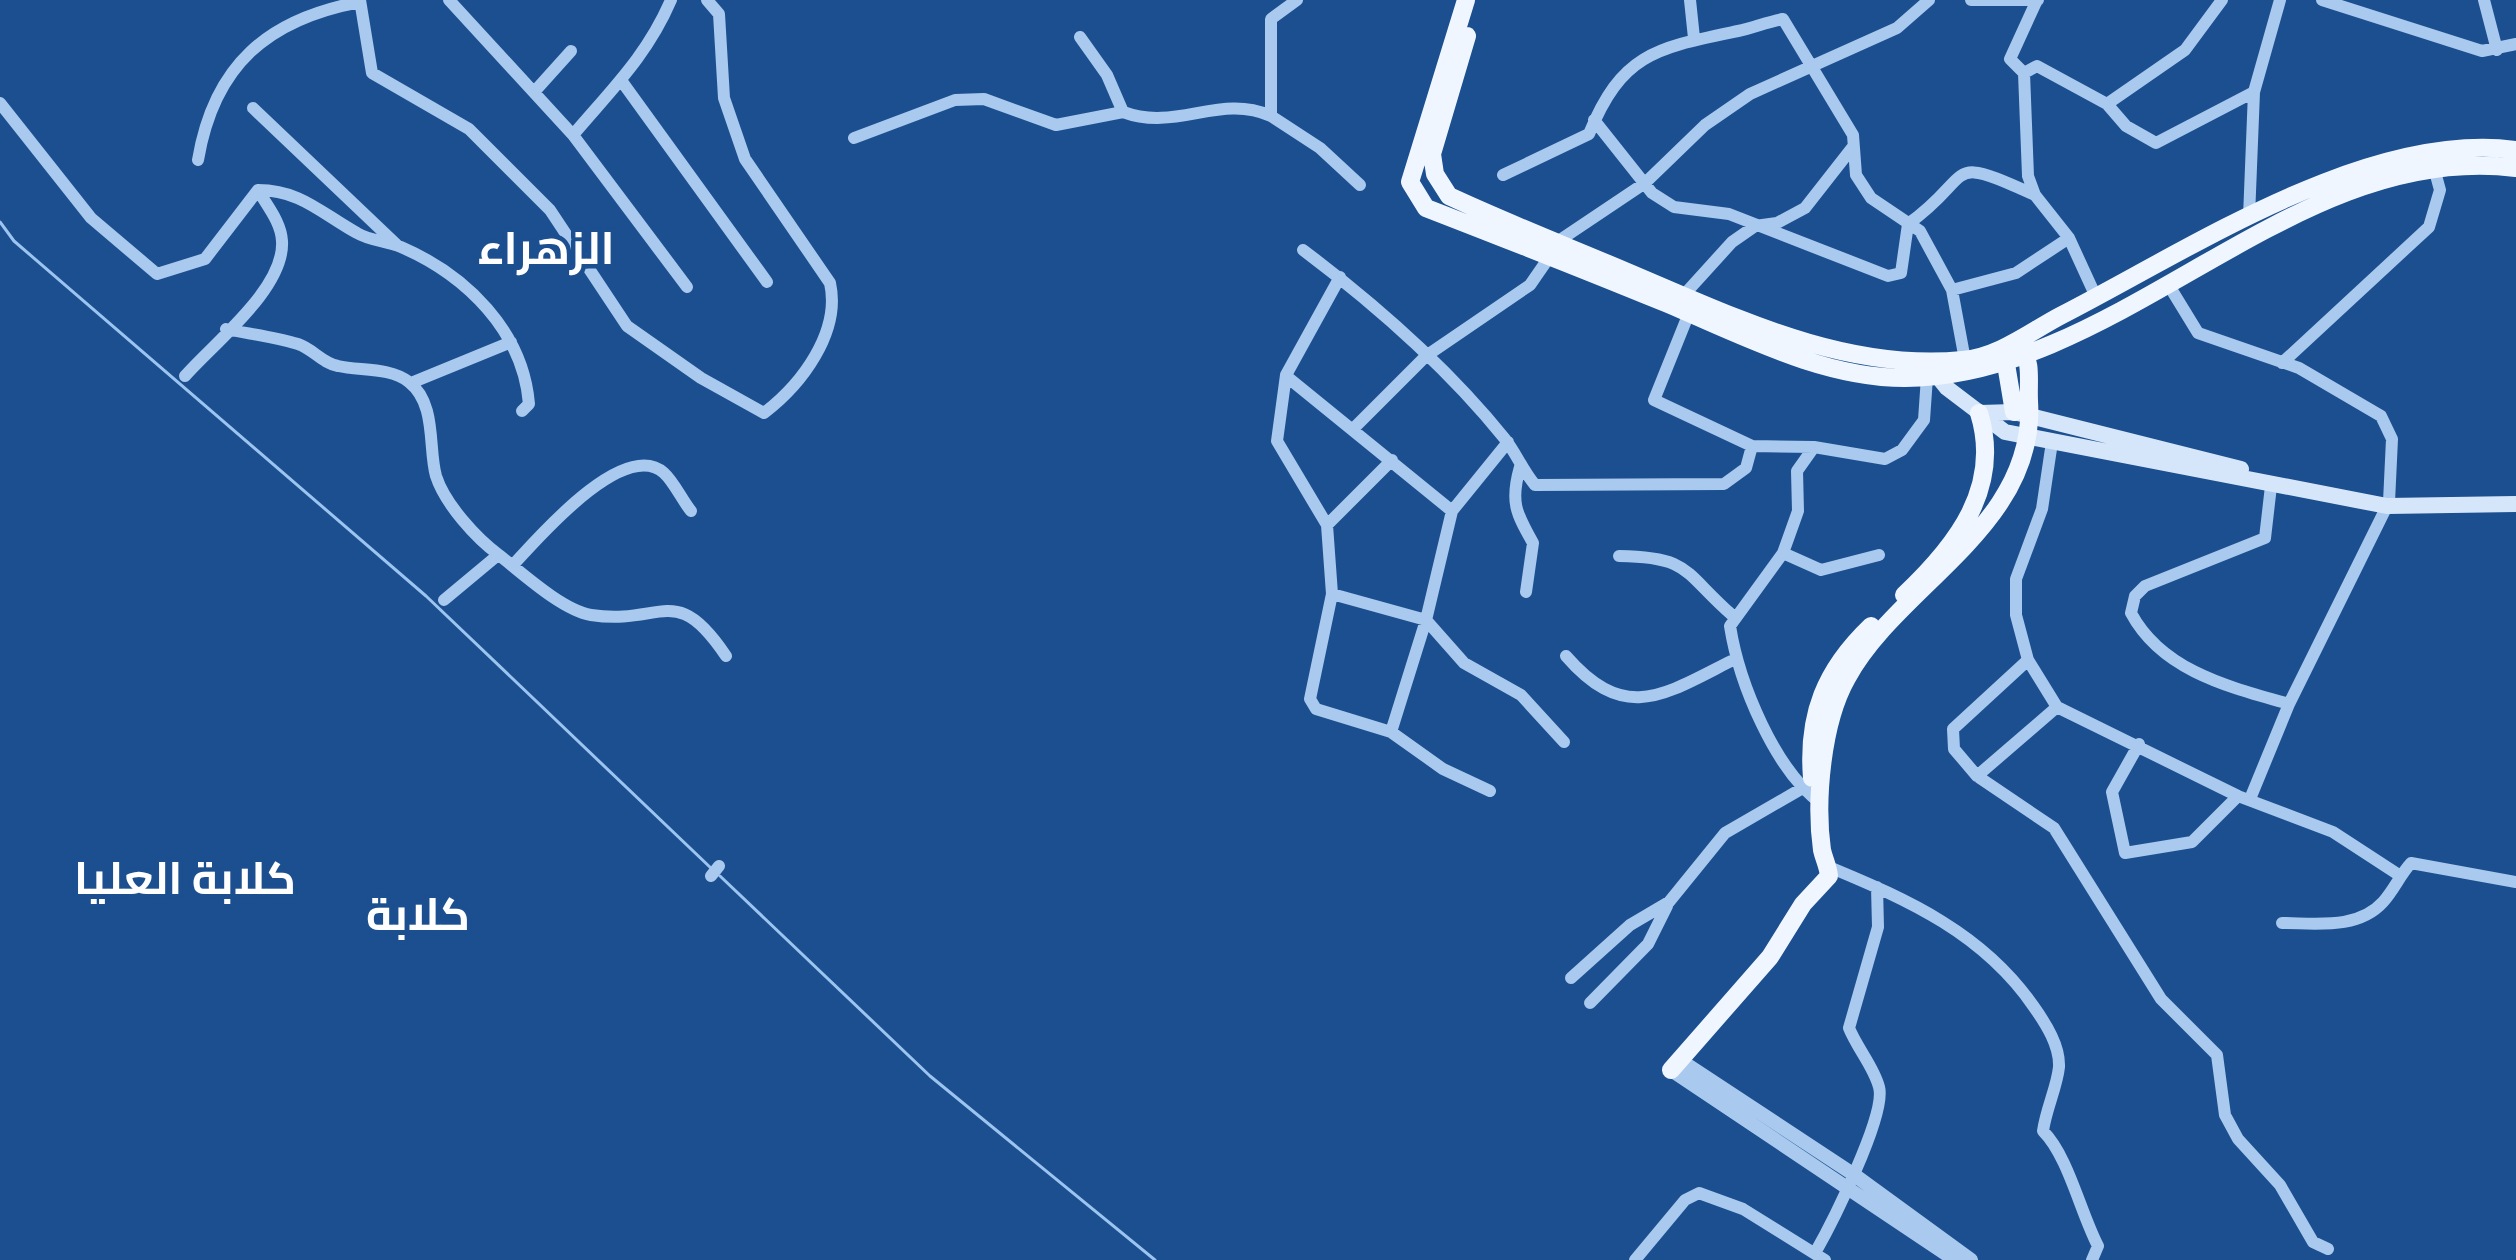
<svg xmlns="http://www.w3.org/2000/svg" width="2516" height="1260" font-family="Poppins,Cairo,sans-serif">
  <rect width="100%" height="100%" fill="#1b4f8f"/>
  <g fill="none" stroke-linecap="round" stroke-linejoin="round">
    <!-- stream -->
    <path stroke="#9cc4f0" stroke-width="3" d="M0,222L14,241L426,596L713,870
      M720,876L930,1076L1155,1260"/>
    <!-- minor -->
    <path stroke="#a9c9ee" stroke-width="12" d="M360,0L372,73L469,129L550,210L627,326L701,378L764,413C802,384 841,332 830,283L745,159L724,98L719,14L707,0
      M449,0L573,135L687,287
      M1297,0L1271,19V116L1320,148L1360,185
      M1690,0L1694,38
      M1971,0H2038
      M2037,0L2010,59L2024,73L2028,176L2035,195L2069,238L2097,299
      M2322,0L2482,51L2516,44
      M2484,0L2497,50
      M1080,37L1107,75L1123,112C1177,132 1220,93 1271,116
      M2024,73L2037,66L2107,104L2126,126L2156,143L2254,92
      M623,83L767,282
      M535,91L571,51
      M0,103L91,218L157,274L205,259L258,190C300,190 321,213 357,233C370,241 387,241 401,247C466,275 523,331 529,404L522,411
      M2107,104L2185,50L2222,0
      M253,108L397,245
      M1594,120L1652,193L1674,207L1729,214L1888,276L1901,273L1908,224C1977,175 1941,152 2035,195
      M573,135C611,90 647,56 671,0
      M854,138L955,100L984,99L1056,125L1123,112
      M198,160C214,65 268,19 360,2
      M1503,175L1589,134C1622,53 1656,48 1738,31C1753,28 1767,22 1783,19L1853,135L1856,175L1871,198L1920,231L1952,290L1965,360
      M2249,217L2254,92L2280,0
      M1557,242L1645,183L1705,125L1750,94L1897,28L1929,0
      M1303,250C1376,305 1447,367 1505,439C1516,453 1523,471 1535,485L1724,484L1746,468L1752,446
      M1340,277L1286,375L1277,441L1327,525L1332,594L1310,699L1316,709L1391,732L1443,769L1490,791
      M2168,284L2198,333L2299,368L2381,416L2392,439L2389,502L2289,704L2250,799
      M1952,290L2016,273L2069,238
      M1683,296L1732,242L1755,226L1777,223L1805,208L1852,148
      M1689,313L1654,400L1752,446L1814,447L1885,459L1902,450L1924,420L1927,377
      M226,329C250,334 275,337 298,344C313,349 322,363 338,366C360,371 390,367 409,382C437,404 428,448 436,476C445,504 476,538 499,555C522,573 562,610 591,615C663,626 675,580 726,656
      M2282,363L2429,227L2440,190L2434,168
      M185,376C215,342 285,288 282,241C281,222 267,206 258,190
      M1286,376L1452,511
      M411,383L511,342
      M1353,429L1426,356L1530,285L1550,256
      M2052,442L2042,509L2016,579V615L2028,660L2057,707L2238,796L2333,832L2399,875
      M1814,447L1797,471L1798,511L1783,553L1730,626C1739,683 1775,771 1822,804
      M1520,467C1510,502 1516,513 1533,543L1526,592
      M2271,486L2265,538L2145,586L2135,596L2131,613C2162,671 2229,687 2289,704
      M1327,525L1392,460
      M1783,553L1821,570L1879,555
      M1619,556C1691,557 1683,572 1732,615
      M514,564C538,538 624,438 664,473C674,482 682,500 691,511
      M1332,594L1426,620L1464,663L1521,695L1564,742
      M444,600L498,555
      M1566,656C1626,725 1665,694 1735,659
      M2028,660L1953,729L1954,749L1977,776L2054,828L2161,999L2217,1055L2225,1115L2238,1139L2280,1185L2313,1242L2328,1249
      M1391,732L1426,620L1452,511L1508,442
      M2139,744L2112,792L2125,853L2192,842L2238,796
      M1977,776L2057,707
      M1829,867C1909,900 1984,934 2034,1007C2046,1024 2060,1046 2059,1067C2057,1087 2046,1109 2043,1131C2068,1156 2080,1211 2098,1246L2092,1260
      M711,876L719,866
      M2282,923C2315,923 2358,930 2383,902C2394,890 2400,875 2411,863L2516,882
      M1571,978L1630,925L1669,902L1725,833L1801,789
      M1590,1003L1648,944L1667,906
      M1815,1253C1831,1225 1887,1114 1879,1087C1874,1067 1857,1048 1849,1028L1878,927L1877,887
      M1635,1260L1685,1200L1699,1193L1743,1209L1825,1260"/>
    <!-- tertiary -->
    <path stroke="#a9c9ee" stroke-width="14" d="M1680,1060L1853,1174L1971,1260
      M1671,1070L1955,1260"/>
    <!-- secondary -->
    <path stroke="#d6e6fa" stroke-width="16" d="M1931,368L1947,388L2005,432L2387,506L2516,504
      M1980,413L2014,412L2241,469"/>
    <!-- primary -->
    <path stroke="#f0f6ff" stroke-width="18" d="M1466,0L1410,182L1426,208C1506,239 1585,270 1663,302C1740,334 1821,378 1905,378C2122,376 2292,140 2516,168
      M1467,36L1432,154L1435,174L1449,196C1507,223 1566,246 1625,271C1732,316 1844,372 1963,360C1999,357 2031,331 2062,315C2189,250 2368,130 2516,150
      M2005,358L2014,412
      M1904,595C1957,545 2002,487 1979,413
      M1812,778C1807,715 1825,670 1871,626
      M1671,1070L1770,957L1803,904L1829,876C1828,866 1824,859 1822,850C1815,800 1822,722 1847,678C1898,584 2037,526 2029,401C2028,381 2032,364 2022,347"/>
  </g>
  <g text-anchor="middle" stroke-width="9" stroke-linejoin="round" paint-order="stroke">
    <!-- district labels -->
    <g font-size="45" font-weight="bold" fill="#fff" stroke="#1b4f8f">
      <text x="546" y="264">الزهراء</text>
      <text x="185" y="894">كلابة العليا</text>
      <text x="418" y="930">كلابة</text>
    </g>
  </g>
</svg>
